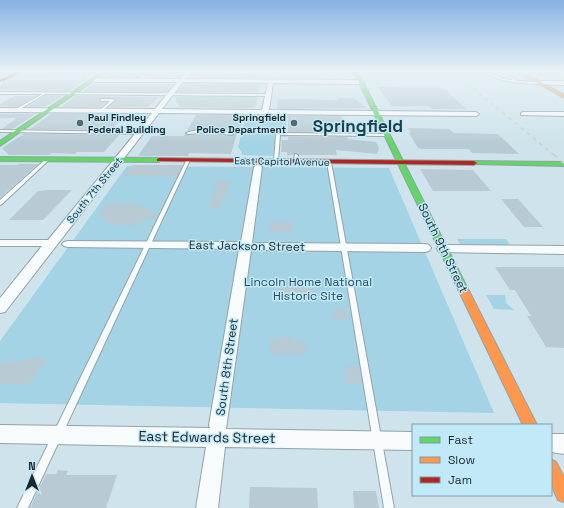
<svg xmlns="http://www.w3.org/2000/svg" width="564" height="508" font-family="'Space Grotesk',sans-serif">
  <rect width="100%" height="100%" fill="#cee3eb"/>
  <!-- green -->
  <path fill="#a3d3e4" d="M28,72H95L86,78L17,77Z
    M246,116H286V132L275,133L273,156L241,155L242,152L238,147Z
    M127,166L389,168L494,413L0,403V341Z
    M457,239H506L509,243L506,245L460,244Z
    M486,295H505L506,303L514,310L494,309Z"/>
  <!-- building -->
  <path fill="#b8cbd5" d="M130,72H145L138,77H107L110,74H128Z
    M150,72H180L177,75H181L179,77H146Z
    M207,72H263L262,78H204L203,75Z
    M82,78H88L69,91L0,90V86L10,80H80Z
    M94,84H174L167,92L83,91Z
    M184,84H260L259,92H177Z
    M437,86L446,90L466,109H433L428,106H392L378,87Z
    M15,96H36L17,107L0,106V104Z
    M45,96H62L45,107H27Z
    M76,96L158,97L148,107H109L116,100L113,98H99L100,102H106L101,107H61Z
    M176,97H258L255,108H246L180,107L176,102Z
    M337,98H354L367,108L277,109L278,99L338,100Z
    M0,114H35L13,129H2L17,118H0Z
    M51,114H126L111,130L30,129Z
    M196,115H245L240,130H238L231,154L189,153L188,156H138L152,136H184L185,134L188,135L209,134L231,136L234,134L233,133L220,130L204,129L187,131Z
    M288,116H341L346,132H288Z
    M408,128L449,129L454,133L498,134L519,154L472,153L469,149H421L418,148L409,133L411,132Z
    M24,134L119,135L104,152H77L75,154L51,153L50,155H9L2,148Z
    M288,137H347L348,139L376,142L379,148L377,154L336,150L337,155H299L295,153L293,155H287V152H281L282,140H288Z
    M18,164H38L0,198V165H19Z
    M132,165H182L177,177L124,176Z
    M420,169L473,170L491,191H433Z
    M217,181H230L227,195L223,196L219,209H209Z
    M48,190H72L43,220H9L38,191Z
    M501,199H518L543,227H524Z
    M118,201L123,205L132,202L138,207L143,205L157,216L156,219H148L128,227L125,225L109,224L99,215L104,206Z
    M270,222H292L293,232L269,233Z
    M495,267H564V348L546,347L527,316H531L515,290H510Z
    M304,285H314V298H277V287H304Z
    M332,310H347L349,319L334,320Z
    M280,337H293V342H305L306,354H270V339H280Z
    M30,358H46L33,380H30L27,385L0,384V366L3,362H18L20,360H28Z
    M345,366H359L361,383H346Z
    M58,470L68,471L66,475H117L106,508H30L46,474H56Z
    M250,487L317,488L318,508H249Z
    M353,491H376L379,508H354Z"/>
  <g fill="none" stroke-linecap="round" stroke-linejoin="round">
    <defs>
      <path id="lane" d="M102,72H129L128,73Z
        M147,72H149L140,81H138V79Z
        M485,72C490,72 499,78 505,79C517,82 530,80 540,83L539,84C520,83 501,83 485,72Z
        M500,72H502L517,80L515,81Z
        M184,76H202L203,77L183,78Z
        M2,81L4,82L0,85V83Z
        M0,92L268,94L269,95L268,96L45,94L17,111H16V109L42,94H0Z
        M100,99H113L115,100L101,112H100V110L110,101H101Z
        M0,130L140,132L142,133L140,134L0,132Z
        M204,130L220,131L233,134L231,135L209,132L188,134L186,133L193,131Z
        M278,133L387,134L389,135L387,136L280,135L278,161L276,162L274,161L276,135Z
        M295,154L298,155L297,162L294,161Z
        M47,158L50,159L2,204L0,205V200Z
        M187,159L190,160L28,508H17Z
        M328,161L331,162L394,508H384L327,162Z"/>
      <path id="street" d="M186,72H191L185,79L361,80L364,82L361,84L273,83L269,110L476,112L479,114L476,116L159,113L5,312L0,313V298L42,246H0V240H48L152,113L0,112V108L155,109L177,82H93L90,80L93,78L180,79ZM183,82L268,83L262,110L162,109Z
        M539,81H564V85L537,84V82Z
        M523,112H564V116L521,115V113Z
        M258,164L262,167L252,243L425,244L429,245L431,248L429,251L425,252L251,250L226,429L413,432V450L225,447L218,508H196L206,447L0,443V425L210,428L209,425L239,249L68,247L64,246L62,244L64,242L68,241L241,242L254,167Z
        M443,245L564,246V254L439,252L437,249L439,246Z
        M551,434H564V454L551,452Z"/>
      <path id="fast" d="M102,72H106L0,146V141Z
        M354,72H358L468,289L467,291H459L458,289Z
        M0,157L159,158L162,160L159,162L0,161Z
        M474,161L564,162V166L472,164V162Z"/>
      <path id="slow" d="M518,72H522L564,95V98Z
        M463,286L467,287L468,289L537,425H523L458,289L459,287Z
        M551,459L556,462L564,477V502L558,500L551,484Z"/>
      <path id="jam" d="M18,72H22L0,82V80Z
        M159,158L474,161L477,163L474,165L157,161V159Z"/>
    </defs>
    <!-- lane casing -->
    <use href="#lane" stroke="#93a3a8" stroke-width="2"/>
    <!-- street casing -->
    <use href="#street" stroke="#93a3a8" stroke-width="2"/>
    <!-- fast casing -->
    <use href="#fast" stroke="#93a3a8" stroke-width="2"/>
    <!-- slow casing -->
    <use href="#slow" stroke="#93a3a8" stroke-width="2"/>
    <!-- jam casing -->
    <use href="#jam" stroke="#93a3a8" stroke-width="2"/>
    <!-- lane -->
    <use href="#lane" fill="#f8fbfc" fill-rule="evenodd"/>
    <!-- street -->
    <use href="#street" fill="#f8fbfc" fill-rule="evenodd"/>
    <!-- fast -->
    <use href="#fast" fill="#63d668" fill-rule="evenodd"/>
    <!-- slow -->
    <use href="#slow" fill="#ff974d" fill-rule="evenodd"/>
    <!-- jam -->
    <use href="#jam" fill="#b3261e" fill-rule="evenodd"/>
    <!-- rail-far2 -->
    <path stroke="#ccd2d4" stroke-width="1.5" stroke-dasharray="3.5 3.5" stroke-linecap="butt" d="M452,72L497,108"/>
    <!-- rail-far1 -->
    <path stroke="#ccd2d4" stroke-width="2" stroke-dasharray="4 4" stroke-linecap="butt" d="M496,107L554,155"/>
    <!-- rail -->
    <path stroke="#ccd2d4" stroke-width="2.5" stroke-dasharray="5.5 5.5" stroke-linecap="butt" d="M553,154L564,163"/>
  </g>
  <!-- sky -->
  <linearGradient id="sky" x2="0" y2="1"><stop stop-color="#87b2e4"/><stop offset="0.5" stop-color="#e9f2f6"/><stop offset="1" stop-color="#e9f2f6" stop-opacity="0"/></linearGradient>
  <rect width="564" height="143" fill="url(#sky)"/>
  <!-- markers -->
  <g fill="#596970" stroke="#c2e9f7" stroke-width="1.5">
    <circle cx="80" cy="123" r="4"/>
    <circle cx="294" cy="123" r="4"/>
  </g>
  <g text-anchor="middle" stroke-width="3" stroke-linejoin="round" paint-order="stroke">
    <!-- far-poi labels -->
    <g font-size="10" font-weight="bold" fill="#1a282e" stroke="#c2e9f7" text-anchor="start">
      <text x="88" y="121">Paul Findley<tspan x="88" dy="12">Federal Building</tspan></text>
      <text x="286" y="121" text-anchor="end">Springfield<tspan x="286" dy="12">Police Department</tspan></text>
    </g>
    <!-- far-street labels -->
    <g font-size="10" fill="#1a282e" stroke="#c2e9f7">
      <text transform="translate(282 161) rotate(1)" y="4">East Capitol Avenue</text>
      <text transform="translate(94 190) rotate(-51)" y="4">South 7th Street</text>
    </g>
    <!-- street labels -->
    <g font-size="12" fill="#1a282e" stroke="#c2e9f7">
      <text transform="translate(247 246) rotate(1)" y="4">East Jackson Street</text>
      <text transform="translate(443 248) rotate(64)" y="4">South 9th Street</text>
      <text transform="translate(227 367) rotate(-82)" y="4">South 8th Street</text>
    </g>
    <!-- park labels -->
    <g font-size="12" fill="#244c5a" stroke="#c2e9f7">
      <text x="308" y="286">Lincoln Home National<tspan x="308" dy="14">Historic Site</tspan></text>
    </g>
    <!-- near-street labels -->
    <g font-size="14" fill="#1a282e" stroke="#c2e9f7">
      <text transform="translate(207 437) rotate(1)" y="5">East Edwards Street</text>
    </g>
    <!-- far-town labels -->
    <g font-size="17" font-weight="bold" fill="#1c3f4a" stroke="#c2e9f7">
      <text x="358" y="132">Springfield</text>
    </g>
  </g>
  <!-- legend -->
  <rect x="412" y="424" width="140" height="72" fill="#c2e9f7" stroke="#7f9ca7"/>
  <rect x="420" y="437" width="20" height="6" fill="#63d668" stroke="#7f9ca7"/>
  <text x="448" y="444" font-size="12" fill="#1a282e">Fast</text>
  <rect x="420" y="457" width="20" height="6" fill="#ff974d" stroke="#7f9ca7"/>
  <text x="448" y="464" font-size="12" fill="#1a282e">Slow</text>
  <rect x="420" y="477" width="20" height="6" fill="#b3261e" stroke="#7f9ca7"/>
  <text x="448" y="484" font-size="12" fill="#1a282e">Jam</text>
  <!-- north arrow -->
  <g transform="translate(32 476)" stroke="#c2e9f7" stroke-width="3" paint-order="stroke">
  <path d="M0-3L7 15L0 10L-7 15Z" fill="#1a282e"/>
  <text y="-6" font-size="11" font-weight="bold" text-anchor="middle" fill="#1a282e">N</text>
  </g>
</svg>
